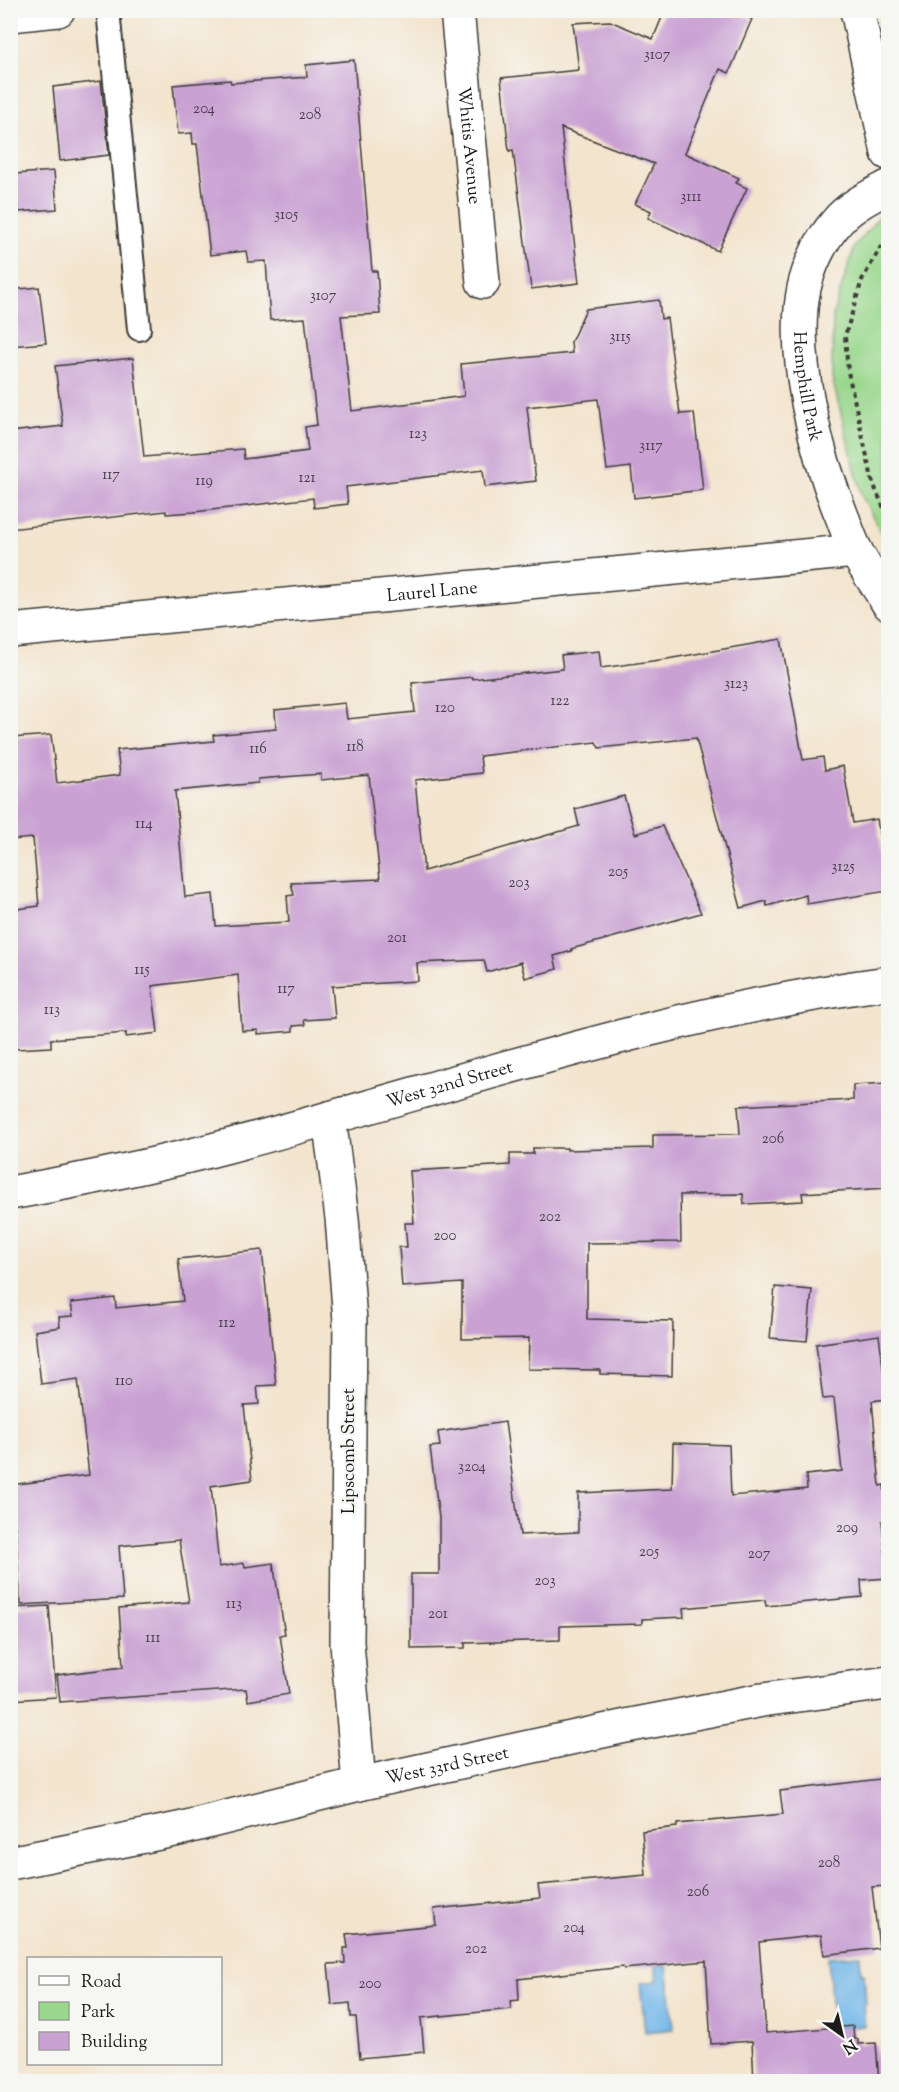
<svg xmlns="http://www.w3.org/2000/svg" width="899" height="2092" font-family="'Sorts Mill Goudy',serif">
  <rect width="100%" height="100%" fill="#f6f6f2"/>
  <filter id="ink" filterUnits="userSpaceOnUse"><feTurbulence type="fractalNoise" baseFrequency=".0167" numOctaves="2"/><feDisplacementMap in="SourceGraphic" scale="12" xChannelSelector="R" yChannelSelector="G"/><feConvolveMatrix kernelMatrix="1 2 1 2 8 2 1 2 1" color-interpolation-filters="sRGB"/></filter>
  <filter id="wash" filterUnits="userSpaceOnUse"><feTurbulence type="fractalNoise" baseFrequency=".008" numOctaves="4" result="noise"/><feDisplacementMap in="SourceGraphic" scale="24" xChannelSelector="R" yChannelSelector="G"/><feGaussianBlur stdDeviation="1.35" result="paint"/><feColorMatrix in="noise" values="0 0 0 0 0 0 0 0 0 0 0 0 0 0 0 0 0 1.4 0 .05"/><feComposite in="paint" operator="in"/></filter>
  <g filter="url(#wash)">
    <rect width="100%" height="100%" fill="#f3e4cd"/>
    <!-- green -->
    <path fill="#98d78c" stroke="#5a7a54" stroke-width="1.5" d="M888,206V546L862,496L832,378L833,314L855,246Z"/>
    <!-- water -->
    <path fill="#73b7e9" stroke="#486a82" stroke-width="1.5" d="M860,1955L861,1973H864L866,2004L863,2005L865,2026L833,2028L828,1957Z
      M667,1965L674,2029L645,2032L640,1983L657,1981L656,1966Z"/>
    <g id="blocks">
      <!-- building -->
      <path fill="#c9a1d3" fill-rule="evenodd" d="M665,10H732L752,19L729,73L720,69L685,153L739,178L736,183L747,188L718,251L648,218L651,211L635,204L654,164L561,128L579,283L531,289L513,150L509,151L501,78L579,70L573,23L610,21L653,39Z
        M354,60L372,271H377L380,314L341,316L352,411L464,396L461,364L572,353L571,342L586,309L659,300L661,319L667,318L680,414L694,413L703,490L634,498L631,467L607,470L598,399L527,407L536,481L485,487L483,470L346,487L348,504L314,508L313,498L194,512L166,514V511L10,529V432L63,426L55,366L133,358L144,457L243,449L244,459L308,451L305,427L317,425L305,318L270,320L266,261L248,262L246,251L210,255L197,144H193L192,133L178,134L173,85L230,80L231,83L307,77L306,65Z
        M101,81L109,155L60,161L53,87Z
        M54,171L57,209L18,212L15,174Z
        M39,287L46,343L10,346V290Z
        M781,639L803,760L823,757L825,770L843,766L853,823L877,819L888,891L807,904L806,895L767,906L766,901L741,908L696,738L599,748L596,742L480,756L482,773L415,780L424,871L579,826L575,809L624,796L635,834L662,826L701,913L571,949L572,951L554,956L557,969L525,978L521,962L487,972L484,960L417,963L418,981L332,986L335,1018L304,1020L305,1025L293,1026V1031L258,1034V1030L242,1031L238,975L152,986L158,1033L126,1037V1033L51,1039V1047L16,1049L10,972V910L39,906L33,838L10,840V738L51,735L57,783L120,775L117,750L214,741L213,735L276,729L275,710L345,703L347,719L415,712L412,683L472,677V679L563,669L561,655L599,651L601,668L667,659ZM321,774V780L369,775L380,879L291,883L294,895L287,896L289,922L216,926L213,894L185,897L175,791L258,783V779Z
        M888,1083V1188L802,1193L803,1201L744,1204L743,1194L680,1195L681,1242L587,1243V1319L673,1321L672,1376L600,1374V1370L528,1369L529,1338L462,1339V1283L402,1287L399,1247H407L405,1223H414L410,1171L510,1165V1154H533V1148H567V1150L653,1148V1135L740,1134L738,1106L853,1100V1085Z
        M262,1250L276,1385L257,1386L259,1404L244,1405L252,1480L211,1486L219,1567L244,1563L245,1567L273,1563L285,1634L280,1635L289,1694L248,1701L246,1689L60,1702L57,1675L123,1667L119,1608L189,1602L179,1540L119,1546L123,1599L21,1605L15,1527L10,1528V1485L89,1475L78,1379L41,1384L35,1331L60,1327L59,1317L73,1316L71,1303L115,1298L116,1308L183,1301L178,1259Z
        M775,1287L812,1290L807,1341L770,1338Z
        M879,1335L887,1399L872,1401L880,1486L884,1485L888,1520L882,1521L888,1578L861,1580L862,1597L766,1606L765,1600L683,1608L684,1617L642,1619V1624L560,1626V1640L465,1643V1648L411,1649V1574H439V1518L430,1447L440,1446L438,1432L505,1422L520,1535L578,1532V1493L672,1489L673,1443L729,1445L731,1496L807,1489L806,1475L842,1471L834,1398L823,1399L816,1344Z
        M49,1606L56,1697L10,1700V1608Z
        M888,1778V1886L872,1887L879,1948L824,1955L821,1935L759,1942L766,2033L853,2026L854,2039H858V2044L876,2043L879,2082H754L752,2041L711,2044L706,1961L624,1969L623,1967L518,1979L519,2000L510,2001L511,2009L421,2018L424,2052L360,2058L356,2017H351L350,2003L332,2005L328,1964L345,1963L344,1948H348L346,1934L436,1925L434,1909L540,1898L538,1885L646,1875L642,1831L677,1827V1824L783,1814L780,1791Z"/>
    </g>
  </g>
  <g filter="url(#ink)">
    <use href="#blocks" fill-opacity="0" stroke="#3c3a37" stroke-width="1.5"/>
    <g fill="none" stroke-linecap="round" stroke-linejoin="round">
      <defs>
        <path id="service" d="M108,10L139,329"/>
        <g id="minor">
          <path id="s1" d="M457,10L483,282"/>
          <path d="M857,10L888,153"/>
          <path d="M10,15L58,10"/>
          <path id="s2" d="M888,187C871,196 848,207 836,223C821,240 809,266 804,288C790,356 817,456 843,519C847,530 851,542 857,553C866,570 878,586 888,603"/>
          <path id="s3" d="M10,631L856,551"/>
          <path d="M329,1118L342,1218L350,1321L347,1643L359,1784"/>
          <path id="s4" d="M10,1193C83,1180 156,1165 228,1146C447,1088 663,1012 888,983"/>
          <path id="s5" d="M10,1863L179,1829L359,1784L626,1726L762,1700L888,1683"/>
        </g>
      </defs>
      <!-- service casing -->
      <use href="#service" stroke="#3c3a37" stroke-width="26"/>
      <!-- minor casing -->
      <use href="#minor" stroke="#3c3a37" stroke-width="36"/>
      <!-- path -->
      <path stroke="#3c3a37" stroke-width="4" stroke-dasharray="4.5 4.5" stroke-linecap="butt" d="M888,240L883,243L862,280L845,336L848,372L873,483L888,518"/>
      <!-- service -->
      <use href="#service" stroke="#fff" stroke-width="22"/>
      <!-- minor -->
      <use href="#minor" stroke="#fff" stroke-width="33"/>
    </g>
  </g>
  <g text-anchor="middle" stroke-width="4.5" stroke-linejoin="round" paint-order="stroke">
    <!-- number labels -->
    <g font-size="15" fill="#473d4a">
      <text x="657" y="59">3107</text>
      <text x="204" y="113">204</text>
      <text x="310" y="119">208</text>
      <text x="691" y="201">3111</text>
      <text x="286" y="219">3105</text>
      <text x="323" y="300">3107</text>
      <text x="620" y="341">3115</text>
      <text x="418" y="438">123</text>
      <text x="651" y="450">3117</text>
      <text x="111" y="479">117</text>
      <text x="307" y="482">121</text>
      <text x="204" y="485">119</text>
      <text x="736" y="688">3123</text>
      <text x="560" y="705">122</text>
      <text x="445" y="712">120</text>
      <text x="355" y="751">118</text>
      <text x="258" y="753">116</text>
      <text x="144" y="828">114</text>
      <text x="843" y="871">3125</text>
      <text x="618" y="876">205</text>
      <text x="519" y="887">203</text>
      <text x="397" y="942">201</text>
      <text x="142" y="974">115</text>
      <text x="286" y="993">117</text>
      <text x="52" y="1014">113</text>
      <text x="773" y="1143">206</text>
      <text x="550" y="1221">202</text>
      <text x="445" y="1240">200</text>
      <text x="227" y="1327">112</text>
      <text x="124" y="1385">110</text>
      <text x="472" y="1471">3204</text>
      <text x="847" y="1532">209</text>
      <text x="649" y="1556">205</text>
      <text x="759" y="1558">207</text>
      <text x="545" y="1585">203</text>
      <text x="234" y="1608">113</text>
      <text x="438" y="1618">201</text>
      <text x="153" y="1642">111</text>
      <text x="829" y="1867">208</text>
      <text x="698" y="1896">206</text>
      <text x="574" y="1932">204</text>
      <text x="476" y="1953">202</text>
      <text x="370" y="1988">200</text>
    </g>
    <!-- street labels -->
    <g font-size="18" fill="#1c1c1c" stroke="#f6f6f2">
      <text dy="6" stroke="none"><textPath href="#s1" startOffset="136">Whitis Avenue</textPath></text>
      <text dy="6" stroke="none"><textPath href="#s2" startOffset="236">Hemphill Park</textPath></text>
      <text dy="6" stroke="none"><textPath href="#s3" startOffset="424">Laurel Lane</textPath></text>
      <text dy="6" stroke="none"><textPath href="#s4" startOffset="453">West 32nd Street</textPath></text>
      <text transform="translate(348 1451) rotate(-90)" y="6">Lipscomb Street</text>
      <text dy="6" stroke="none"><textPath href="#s5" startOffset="448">West 33rd Street</textPath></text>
    </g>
  </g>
  <!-- margin -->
  <rect width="899" height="2092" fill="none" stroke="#f6f6f2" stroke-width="36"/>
  <!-- legend -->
  <rect x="27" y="1957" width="195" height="108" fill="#f6f6f2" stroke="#9f9f9c" stroke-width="1.5"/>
  <rect x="39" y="1976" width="30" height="9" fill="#ffffff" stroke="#9f9f9c" stroke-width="1.5"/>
  <text x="81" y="1987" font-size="18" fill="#1c1c1c">Road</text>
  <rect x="39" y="2002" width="30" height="18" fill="#98d78c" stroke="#9f9f9c" stroke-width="1.5"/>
  <text x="81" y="2017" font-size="18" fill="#1c1c1c">Park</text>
  <rect x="39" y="2032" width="30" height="18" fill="#c9a1d3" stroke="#9f9f9c" stroke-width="1.5"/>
  <text x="81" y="2047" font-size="18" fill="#1c1c1c">Building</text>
  <!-- north arrow -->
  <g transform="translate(842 2035) rotate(146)" stroke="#f6f6f2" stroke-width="4.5" paint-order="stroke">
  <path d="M0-4.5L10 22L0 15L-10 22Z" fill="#1c1c1c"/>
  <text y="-9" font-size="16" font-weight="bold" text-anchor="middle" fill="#1c1c1c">N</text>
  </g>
</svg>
